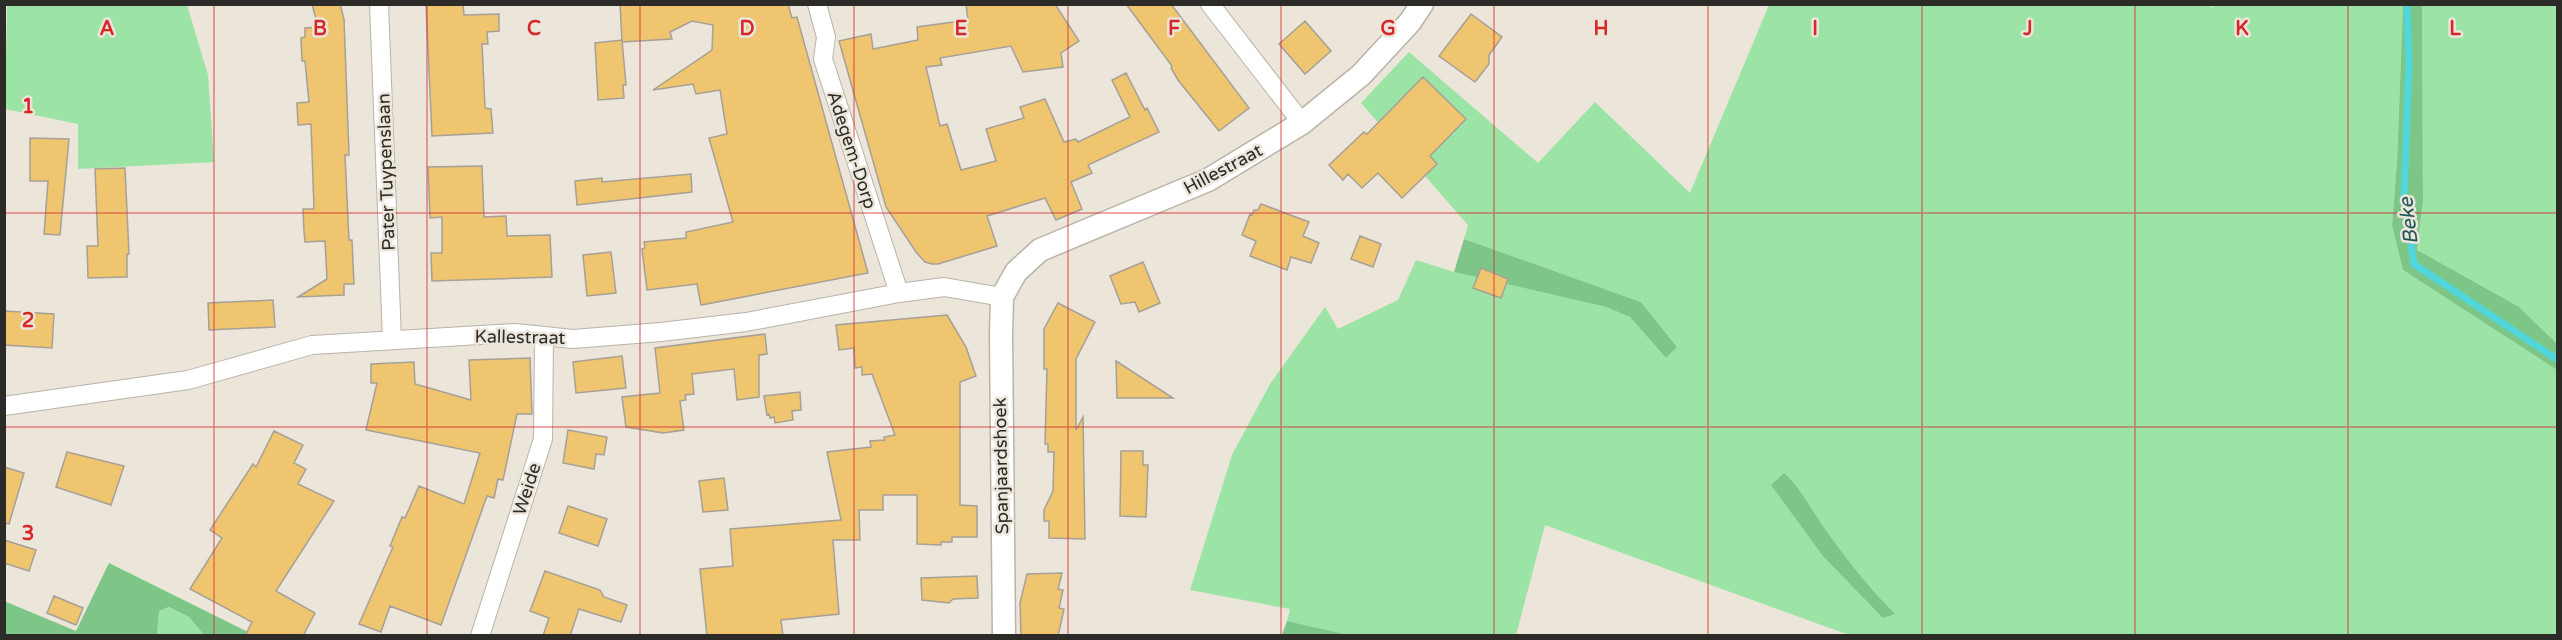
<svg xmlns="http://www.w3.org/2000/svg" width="2562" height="640" font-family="'Varela Round',sans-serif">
  <rect width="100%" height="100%" fill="#ebe5da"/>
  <!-- green -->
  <path fill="#9be4a6" d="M2208,4L2212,8L2214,4L2403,5L2397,162L2392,226L2403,270L2557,370V635H1849L1545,525L1516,635H1349L1287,621L1290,609L1190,590L1232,455L1270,384L1325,307L1338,329L1398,300L1416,260L1454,272L1606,307L1630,317L1666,358L1677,347L1641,302L1464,239L1468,225L1361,103L1409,52L1538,163L1595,102L1690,193L1769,5Z
    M7,5H187L208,75L214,162L78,169V124L5,109Z
    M2422,5H2557V344L2417,250L2423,201Z
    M169,607L189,617L204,635H157L159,611Z"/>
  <!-- forest -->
  <path fill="#7dc688" d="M2403,5H2422L2423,201L2417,250L2519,307L2557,344V370L2403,270L2392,226L2397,162Z
    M1464,239L1641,302L1677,347L1666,358L1630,317L1606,307L1454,272Z
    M1784,473C1801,488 1811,510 1825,529C1846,559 1869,588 1895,614L1883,618L1823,556L1771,485Z
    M109,563L254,635H204L189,617L169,607L159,611L157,635H5L4,601L76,631Z
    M1287,621L1349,635H1282Z"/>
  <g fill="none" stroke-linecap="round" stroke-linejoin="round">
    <!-- stream -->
    <path stroke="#51d7db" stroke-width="7" d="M2407,4L2409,65L2404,197L2414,264L2558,360"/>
  </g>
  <!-- building -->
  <path fill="#efc570" stroke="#a6a096" stroke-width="1.5" d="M312,4H340L344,19L349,155H345L349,240H352L354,284H344V295L298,297L327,279L325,241L305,242L304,232L303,209H314L311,124L298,125L297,103L309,102L305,61H302L301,38L305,37V28L318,27Z
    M426,4H463L464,15L499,14V31L487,32L488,44H482L485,108L491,109L493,133L432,136Z
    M620,4H788L792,18L797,17L868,273L701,305L697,284L647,290L642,249L645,248L644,242L686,238V232L733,222L709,138L727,134L720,90L696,94L693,84L653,90L712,50L713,25L692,21L670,32L672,39L622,42Z
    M966,4H1055L1079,41L1061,53L1063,67L1023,72L1011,46L940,58L942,65L926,67L940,126L947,124L961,170L996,161L986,129L1024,118L1020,107L1045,99L1064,142L1076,139L1078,142L1130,117L1112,80L1126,73L1145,110L1147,108L1159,132L1088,165L1092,173L1071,182L1082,209L1056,220L1045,198L987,216L997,246L938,264H932L925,262L916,252L886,207L839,41L871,34L873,49L918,40L917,27L968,20Z
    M1126,4H1171L1249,108L1219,131L1178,80L1171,68L1172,66Z
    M1471,14L1502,37L1489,55V64L1475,82L1439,56Z
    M1305,21L1331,51L1305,74L1279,44Z
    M622,40L626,85H623L624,98L598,100L595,43Z
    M1423,77L1466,119L1430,156L1437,164L1402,198L1378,173L1362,188L1348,174L1343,180L1329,165L1364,132L1367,134Z
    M30,138L69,139L60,235L44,234L48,181H30Z
    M482,166L484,217L506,216L507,236L550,235L552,277L432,281L431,253H442V217L430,218L428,167Z
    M125,168L129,254H127V277L88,278L87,246H98L95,169Z
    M691,174L692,192L577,205L575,181L602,178V182Z
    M1261,204L1309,222L1303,236L1319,243L1311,263L1291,257L1287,270L1250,256L1256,241L1242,235L1250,214L1252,215L1254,210H1258Z
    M1360,236L1381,244L1373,267L1351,259Z
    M611,252L616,293L587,296L583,255Z
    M1143,262L1160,303L1139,312L1135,302L1121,304L1110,276Z
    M1481,268L1508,279L1501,298L1473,288Z
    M273,300L275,327L209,330L208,303Z
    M1058,303L1095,322L1076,359V430L1083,417L1085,539L1049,538V521H1044V510L1053,491L1054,452H1048V444H1045L1047,369H1044V329Z
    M4,311L54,314L52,348L4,345Z
    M947,315L966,347L976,376L960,382V505L977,506V537H952V542H941V545L917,544V495H883V510H859L860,540H833L839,614L781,620L783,636H707L700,569L733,566L730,529L841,520L827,452L871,447L870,441L885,440L884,437L895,435L872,374L862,375V367L855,368L854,348L839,350L836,325Z
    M765,334L767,354L759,355V397L737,400L734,369L692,374L694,394L685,395L686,400L680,401L684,430L663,433L626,427L622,397L660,393L655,348Z
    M622,356L626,388L576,393L573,362Z
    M530,358L532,414H517L503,480L498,479L494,498L487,496L441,625L390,606L381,632L359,624L393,547L390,546L402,517L405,518L419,486L464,504L480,453L366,430L377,383H371V364L414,362L415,384L471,400L469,360Z
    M1116,361L1173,398H1117Z
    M800,392L801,410L792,411L793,420L775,423L774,417L770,418L769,414L767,415L764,396Z
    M568,430L607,437L604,455L596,454L594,469L563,463Z
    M274,431L303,445L294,463L306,469L298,484L334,501L276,591L315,613L303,636H245L252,622L190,589L222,538L210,530L253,464L256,467Z
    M1121,451H1143V465H1148L1146,517L1120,516Z
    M67,452L124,466L111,505L56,487Z
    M4,467L24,473L9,524L4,523Z
    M724,478L728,510L703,512L699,481Z
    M568,506L607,519L598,546L559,533Z
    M4,540L36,550L29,571L4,563Z
    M545,571L600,590L604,597L627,605L621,622L579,609L570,636H543L549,618L530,611Z
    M1062,573L1058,589L1063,590L1059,608L1064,609L1058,636H1021L1020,603L1027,574Z
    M977,576L978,598L953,599L949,603L922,600L921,578Z
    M54,596L83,608L76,625L47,613Z"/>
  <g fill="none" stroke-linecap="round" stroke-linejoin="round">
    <defs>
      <path id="minor" d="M379,4L392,340
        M817,4L826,37L823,59L899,293
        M1210,4L1302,123
        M4,406L188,380L312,345L515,333L573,339L661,332L746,322L899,293L944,287L1002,297
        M480,636L543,439L544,337"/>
      <path id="tertiary" d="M1004,636L1001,335L1002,297L1016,272L1040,250L1208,180L1302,123L1361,75L1410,22L1422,4"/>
    </defs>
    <!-- minor casing -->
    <use href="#minor" stroke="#b9b3a9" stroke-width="20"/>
    <!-- tertiary casing -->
    <use href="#tertiary" stroke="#b9b3a9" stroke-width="25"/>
    <!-- minor -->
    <use href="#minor" stroke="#fff" stroke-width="18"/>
    <!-- tertiary -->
    <use href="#tertiary" stroke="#fff" stroke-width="22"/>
  </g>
  <!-- grid -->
  <path fill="none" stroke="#d62828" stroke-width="1.5" stroke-opacity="0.55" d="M214,4V636M427,4V636M640,4V636M854,4V636M1068,4V636M1281,4V636M1494,4V636M1708,4V636M1922,4V636M2135,4V636M2348,4V636M4,213H2558M4,427H2558"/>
  <g text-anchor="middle" stroke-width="5" stroke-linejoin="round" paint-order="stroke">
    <!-- street labels -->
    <g font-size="18" fill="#2d2b27" stroke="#ebe5da">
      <text transform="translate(852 150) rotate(72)" y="6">Adegem-Dorp</text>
      <text transform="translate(1223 169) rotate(-28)" y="6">Hillestraat</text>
      <text transform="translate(386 172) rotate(-92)" y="6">Pater Tuypenslaan</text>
      <text transform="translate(520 337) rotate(1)" y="6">Kallestraat</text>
      <text transform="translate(1001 466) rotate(-91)" y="6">Spanjaardshoek</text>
      <text transform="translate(527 489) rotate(-72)" y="6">Weide</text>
    </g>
    <!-- water labels -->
    <g font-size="20" font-style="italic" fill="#1f5759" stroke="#ebe5da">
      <text transform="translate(2408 221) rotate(-97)" y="7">Beke</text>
    </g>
  </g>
  <g font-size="20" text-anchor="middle" font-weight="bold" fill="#d62828" stroke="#ebe5da" stroke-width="5" stroke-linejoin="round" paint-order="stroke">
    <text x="107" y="35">A</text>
    <text x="320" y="35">B</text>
    <text x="534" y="35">C</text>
    <text x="747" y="35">D</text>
    <text x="961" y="35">E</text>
    <text x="1174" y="35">F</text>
    <text x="1388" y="35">G</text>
    <text x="1601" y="35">H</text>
    <text x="1815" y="35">I</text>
    <text x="2028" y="35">J</text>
    <text x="2242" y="35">K</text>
    <text x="2455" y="35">L</text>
    <text x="28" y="113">1</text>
    <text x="28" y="327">2</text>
    <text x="28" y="540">3</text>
  </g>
  <!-- border -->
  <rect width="2562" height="640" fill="none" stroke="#2d2b27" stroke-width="12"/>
</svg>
